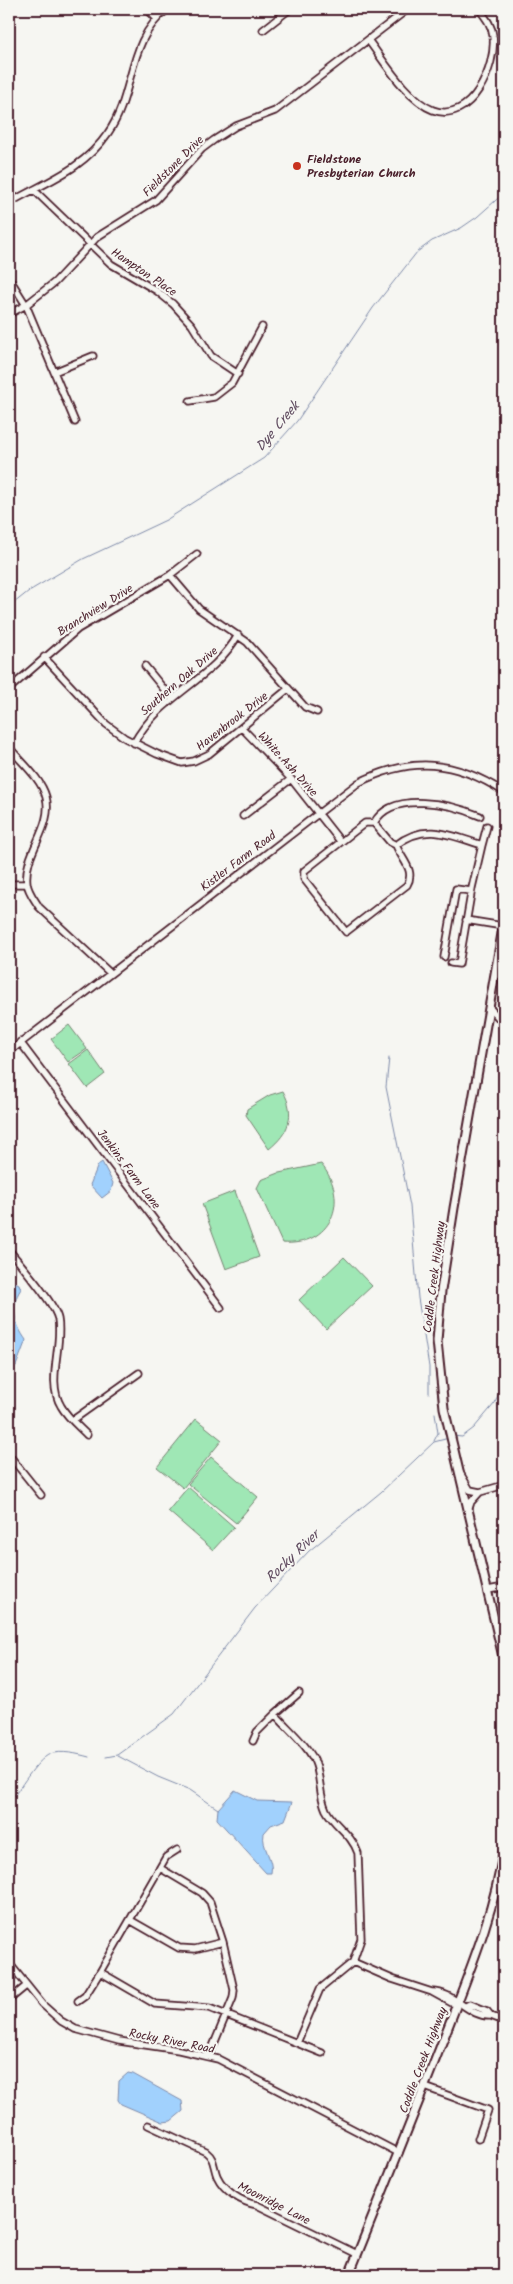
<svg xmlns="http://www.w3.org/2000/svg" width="513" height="2284" font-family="Kalam,sans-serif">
  <rect width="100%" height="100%" fill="#f6f6f2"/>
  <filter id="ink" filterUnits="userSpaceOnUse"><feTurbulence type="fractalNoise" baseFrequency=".02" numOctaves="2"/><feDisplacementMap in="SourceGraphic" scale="10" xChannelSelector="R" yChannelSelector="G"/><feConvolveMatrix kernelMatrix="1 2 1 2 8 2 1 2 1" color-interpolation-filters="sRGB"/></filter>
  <g filter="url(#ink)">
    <!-- green -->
    <path fill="#9fe7b5" stroke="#748370" d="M69,1025L87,1049L68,1062L51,1039Z
      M88,1050L105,1074L87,1088L69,1064Z
      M283,1091C296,1115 289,1133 269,1149L246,1115L247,1109L270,1095Z
      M321,1164C351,1200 331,1247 282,1243L257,1188L261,1180L279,1173Z
      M235,1191L259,1257L226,1269L202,1204Z
      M344,1257L372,1286L326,1329L299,1300Z
      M196,1419L222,1440L183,1488L157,1467Z
      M211,1457L258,1497L236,1523L188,1484Z
      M188,1487L234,1527L213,1550L168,1511Z"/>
    <!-- water -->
    <path fill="#a1d1fd" stroke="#7e8aa9" d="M102,1162L113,1183L111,1191L102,1198L90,1185L98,1165Z
      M15,1282L19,1284L21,1289C9,1306 15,1325 26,1340L16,1366L9,1372V1286Z
      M235,1790L257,1801L292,1802L285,1820L271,1825L264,1833C261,1848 274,1859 271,1873H266L217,1819L218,1809Z
      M128,2073L133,2074L182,2101L183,2111L171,2121L163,2122L121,2104L118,2100L119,2081Z"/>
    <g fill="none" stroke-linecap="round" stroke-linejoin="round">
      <!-- stream -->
      <path stroke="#7e8aa9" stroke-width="1" d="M9,607L29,591L83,559L166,520L264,458L297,421L373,308L417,252L432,241L461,228L477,217L504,193
        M389,1058L386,1087L410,1206L418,1298L429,1367V1393
        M453,1436L462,1437L474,1428L495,1403L500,1390L504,1386
        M434,1441L438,1433L435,1413
        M118,1756L158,1777L190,1790L218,1809
        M106,1757L117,1755L174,1714L255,1608L309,1551L381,1492L434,1442L449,1438
        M9,1802C20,1790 35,1761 50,1754C61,1750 78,1754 89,1757"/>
      <defs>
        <path id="minor" d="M147,9L156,18
          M263,30L290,9
          M368,40C384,61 407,100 433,110C471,124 497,66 493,36C492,25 485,17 479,9
          M34,190L111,264L157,291L173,304L192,325L211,356L238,374
          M9,203C45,182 83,170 108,133C136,93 126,40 168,9
          M9,278L26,305L75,422
          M9,314L26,305L55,282L97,237L156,200L202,149L214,140L236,126L275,111L408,9
          M54,372L93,356
          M190,401L214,397L232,383L262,327
          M170,575L199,609L247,642L305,707L317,712
          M44,657L106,724L125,738L157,754L182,763L194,761L209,754L288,689
          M145,666L172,699
          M9,689L78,629L170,575L197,554
          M242,728L292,780L340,841
          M134,743C158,697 213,680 238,635
          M9,747C21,762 41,778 46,797C54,827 23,853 27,883C28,892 35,900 39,907L110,973
          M243,816L291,779
          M374,823C392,790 452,804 480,816
          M396,845C401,859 416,870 407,885L346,932L304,879V871L365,823H374L390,842L396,845C425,822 450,835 482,845L487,826
          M9,884H27
          M466,920L503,926
          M444,957L456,889L471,891
          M451,963L459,964L472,888L482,845
          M489,1007L504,1024
          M20,1042L221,1308
          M9,1052L358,783C411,756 455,760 504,792
          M9,1250C20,1264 55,1303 58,1319C63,1346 46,1381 61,1406C67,1417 78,1426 87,1435
          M73,1420L139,1373
          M9,1455L41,1495
          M460,1473L470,1490L480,1492L471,1502L468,1511
          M480,1492L504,1485
          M488,1590L504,1587
          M275,1714L299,1693
          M253,1741L257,1732L275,1714C287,1728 311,1748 316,1765C321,1780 319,1795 326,1810C335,1827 351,1833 358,1853L361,1939L353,1962L392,1979L432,1992
          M160,1868L202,1893L210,1902L223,1942L234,1990L233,1998L209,2056
          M130,1920L179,1948L195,1949L223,1942
          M9,1963L42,2004L61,2021L75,2029L119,2041L179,2050L218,2059L399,2153
          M100,1972L155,2004L209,2008L297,2043L320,1989L353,1962
          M9,2000L26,1986
          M78,2001L85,1996L100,1972L166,1857L177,1850
          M454,2001L452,2003L432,1992C454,1991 469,2018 491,2016L487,2011L470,2004L466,2006
          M491,2016L504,2021
          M297,2043L322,2053
          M425,2087L488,2110L478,2139
          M148,2125L206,2152C215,2159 213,2166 217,2176C224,2191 241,2202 257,2205L357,2254"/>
        <path id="major" d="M504,922L454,1208L441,1291L437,1341L444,1408L504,1661
          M349,2275C383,2191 417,2107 450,2022C472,1965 495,1909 504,1848"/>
      </defs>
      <!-- minor casing -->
      <use href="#minor" stroke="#4a1f2b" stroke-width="9"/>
      <!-- major casing -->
      <use href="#major" stroke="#4a1f2b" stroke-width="11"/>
      <!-- minor -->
      <use href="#minor" stroke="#f6f6f2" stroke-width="5.5"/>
      <!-- major -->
      <use href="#major" stroke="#f6f6f2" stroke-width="7"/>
    </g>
  </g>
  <!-- markers -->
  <circle fill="#c8321e" stroke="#f6f6f2" stroke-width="2" cx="297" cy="166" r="5"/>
  <g text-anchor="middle" stroke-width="4.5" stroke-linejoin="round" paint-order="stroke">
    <!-- poi labels -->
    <g font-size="12" font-weight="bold" fill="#4a1f2b" stroke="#f6f6f2" text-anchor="start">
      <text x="307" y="163">Fieldstone<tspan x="307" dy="14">Presbyterian Church</tspan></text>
    </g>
    <!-- street labels -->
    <g font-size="12" fill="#4a1f2b" stroke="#f6f6f2">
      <text transform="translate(173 166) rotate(-45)" y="4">Fieldstone Drive</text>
      <text transform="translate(144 272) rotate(34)" y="4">Hampton Place</text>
      <text transform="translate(95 610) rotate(-32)" y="4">Branchview Drive</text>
      <text transform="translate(179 681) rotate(-41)" y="4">Southern Oak Drive</text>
      <text transform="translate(232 721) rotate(-38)" y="4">Havenbrook Drive</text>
      <text transform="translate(288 764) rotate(48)" y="4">White Ash Drive</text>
      <text transform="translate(238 861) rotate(-37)" y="4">Kistler Farm Road</text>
      <text transform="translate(129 1169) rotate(53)" y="4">Jenkins Farm Lane</text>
      <text transform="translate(434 1277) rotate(-83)" y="4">Coddle Creek Highway</text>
      <text transform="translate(172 2041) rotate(11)" y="4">Rocky River Road</text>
      <text transform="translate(423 2060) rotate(-69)" y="4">Coddle Creek Highway</text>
      <text transform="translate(274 2203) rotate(27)" y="4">Moonridge Lane</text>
    </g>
    <!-- water labels -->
    <g font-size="14" font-style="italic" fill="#604c60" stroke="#f6f6f2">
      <text transform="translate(277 426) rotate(-50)" y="5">Dye Creek</text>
      <text transform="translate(292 1556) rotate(-44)" y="5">Rocky River</text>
    </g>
  </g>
  <!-- margin -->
  <rect width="513" height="2284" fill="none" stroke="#f6f6f2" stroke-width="30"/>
  <rect x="15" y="15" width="483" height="2254" fill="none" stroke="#4a1f2b" stroke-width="2" filter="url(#ink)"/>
</svg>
